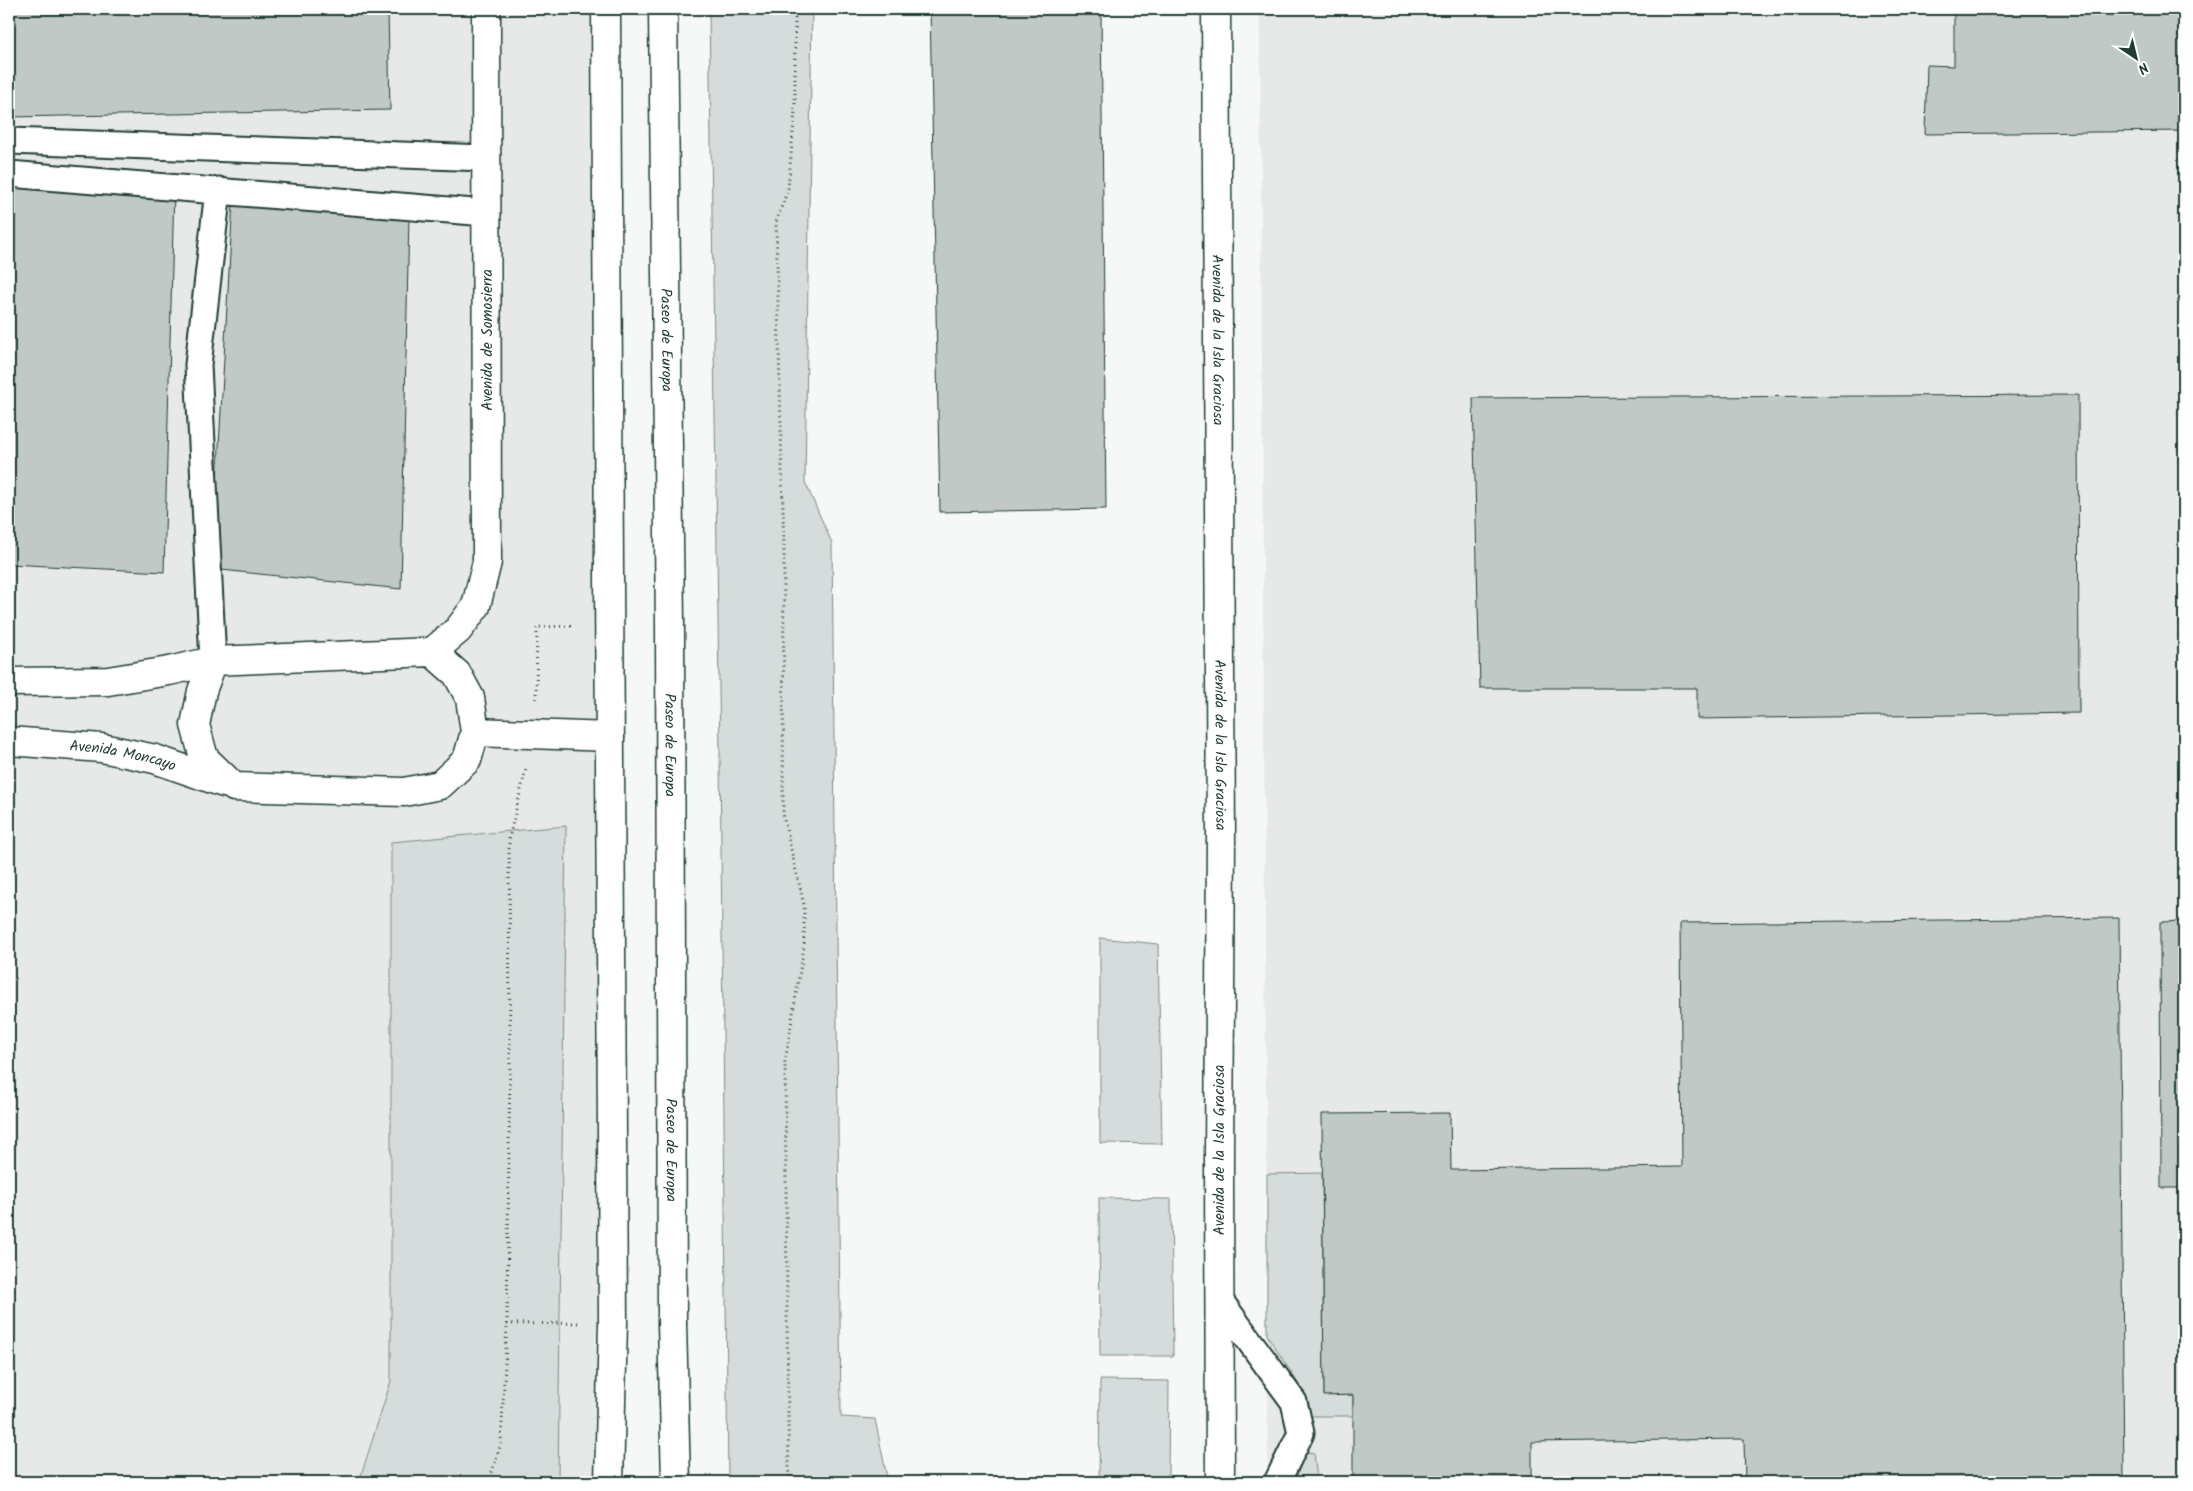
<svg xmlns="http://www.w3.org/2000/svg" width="2193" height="1491" font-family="Kalam,sans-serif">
  <rect width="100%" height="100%" fill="#f6f7f7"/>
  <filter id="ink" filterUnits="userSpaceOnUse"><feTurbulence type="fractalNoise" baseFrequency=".02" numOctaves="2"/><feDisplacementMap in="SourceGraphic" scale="10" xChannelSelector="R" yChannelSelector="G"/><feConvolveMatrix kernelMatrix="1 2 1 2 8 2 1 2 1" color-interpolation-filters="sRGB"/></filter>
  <g filter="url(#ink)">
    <!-- built -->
    <path fill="#e6e9e8" d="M9,9H606L609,1482H9Z
      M1260,9H2184V1482H1268Z"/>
    <!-- green -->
    <path fill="#d6dcdb" stroke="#7a8c88" d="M709,9H812L805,482L832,543L841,1417L875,1419L888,1482H728L720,754Z
      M566,826L558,1482H359L391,1381V842Z
      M1100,938L1158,944L1162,1144L1100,1143Z
      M1322,1173L1324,1395H1353V1416H1310L1298,1383L1267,1335V1174Z
      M1099,1198L1171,1199L1173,1356H1100Z
      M1100,1380L1169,1381L1168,1482H1099Z
      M1305,1452L1314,1453L1317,1479L1353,1478V1482H1295Z"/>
    <!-- building -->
    <path fill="#c0c9c6" stroke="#1f3d34" d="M9,9H388L390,110L9,117Z
      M930,9H1101L1106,509L940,512Z
      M1954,9H2184V131L1925,134L1927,65L1954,66Z
      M9,180L174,190L164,572L9,564Z
      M233,201L409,215L401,589L212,569Z
      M2078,395L2079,713L1697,719V688H1480L1473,398Z
      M2119,918L2124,1482H1745L1744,1439L1532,1442V1482H1353V1395L1324,1396L1322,1114L1450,1113L1451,1170L1682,1167L1680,923Z
      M2184,921V1188H2161L2160,922Z"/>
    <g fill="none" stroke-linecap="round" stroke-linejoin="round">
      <defs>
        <path id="service" d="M9,141L486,158
          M9,174L486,213
          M213,661L198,365L218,190
          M1219,1299L1294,1402L1301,1433L1277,1482"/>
        <g id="minor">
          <path id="s1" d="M1216,9L1221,836L1219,1160L1220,1482"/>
          <path d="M432,652L457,674L470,698L475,732L467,760L440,785L404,792L234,787L204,758L195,725L202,691L213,661Z"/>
          <path d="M432,652L458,630L476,606L487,562L486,9"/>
          <path d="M9,682L108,681L169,671L213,661"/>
          <path d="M475,732L610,737"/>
          <path id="s2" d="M9,741L102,748L155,759L224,783"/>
        </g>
        <g id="primary">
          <path d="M606,9L613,1323L609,1482"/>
          <path id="s3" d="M663,9L670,625L672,1323L676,1482"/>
        </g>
      </defs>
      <!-- service casing -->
      <use href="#service" stroke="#1f3d34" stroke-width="29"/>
      <!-- minor casing -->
      <use href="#minor" stroke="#1f3d34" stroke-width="31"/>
      <!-- primary casing -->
      <use href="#primary" stroke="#1f3d34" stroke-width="31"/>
      <!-- path -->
      <path stroke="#1f3d34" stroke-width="3" stroke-dasharray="1 4" stroke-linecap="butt" d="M536,699L537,627L573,626
        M507,1324L510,1061L509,838L526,769
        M489,1482L501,1443L507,1324L579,1323
        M792,1482L789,1471L788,1420L785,1062L804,946V905L783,815L784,552L776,222L788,189L795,110V9"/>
      <!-- service -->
      <use href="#service" stroke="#fff" stroke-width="25"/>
      <!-- minor -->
      <use href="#minor" stroke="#fff" stroke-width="28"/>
      <!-- primary -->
      <use href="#primary" stroke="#fff" stroke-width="28"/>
    </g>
  </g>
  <g text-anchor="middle" stroke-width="5" stroke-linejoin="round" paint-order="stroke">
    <!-- street labels -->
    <g font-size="15" fill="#1f3d34" stroke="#fff">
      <text transform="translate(487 340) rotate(-90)" y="5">Avenida de Somosierra</text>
      <text dy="5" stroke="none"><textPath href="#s3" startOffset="331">Paseo de Europa</textPath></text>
      <text dy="5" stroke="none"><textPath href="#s1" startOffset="331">Avenida de la Isla Graciosa</textPath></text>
      <text dy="5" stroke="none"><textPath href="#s1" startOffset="736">Avenida de la Isla Graciosa</textPath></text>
      <text dy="5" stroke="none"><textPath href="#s3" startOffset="736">Paseo de Europa</textPath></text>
      <text dy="5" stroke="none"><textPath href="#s2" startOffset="115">Avenida Moncayo</textPath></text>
      <text transform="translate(1219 1150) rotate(-90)" y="5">Avenida de la Isla Graciosa</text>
      <text dy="5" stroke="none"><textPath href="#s3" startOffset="1141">Paseo de Europa</textPath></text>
    </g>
  </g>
  <!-- margin -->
  <rect width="2193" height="1491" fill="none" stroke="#fff" stroke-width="30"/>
  <rect x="15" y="15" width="2163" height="1461" fill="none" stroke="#1f3d34" stroke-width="2" filter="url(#ink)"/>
  <!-- north arrow -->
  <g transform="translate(2136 58) rotate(145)" stroke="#ffffff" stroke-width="4" paint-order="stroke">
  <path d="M0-4L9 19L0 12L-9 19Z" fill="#1f3d34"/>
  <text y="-8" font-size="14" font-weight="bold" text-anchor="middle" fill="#1f3d34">N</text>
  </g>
</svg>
